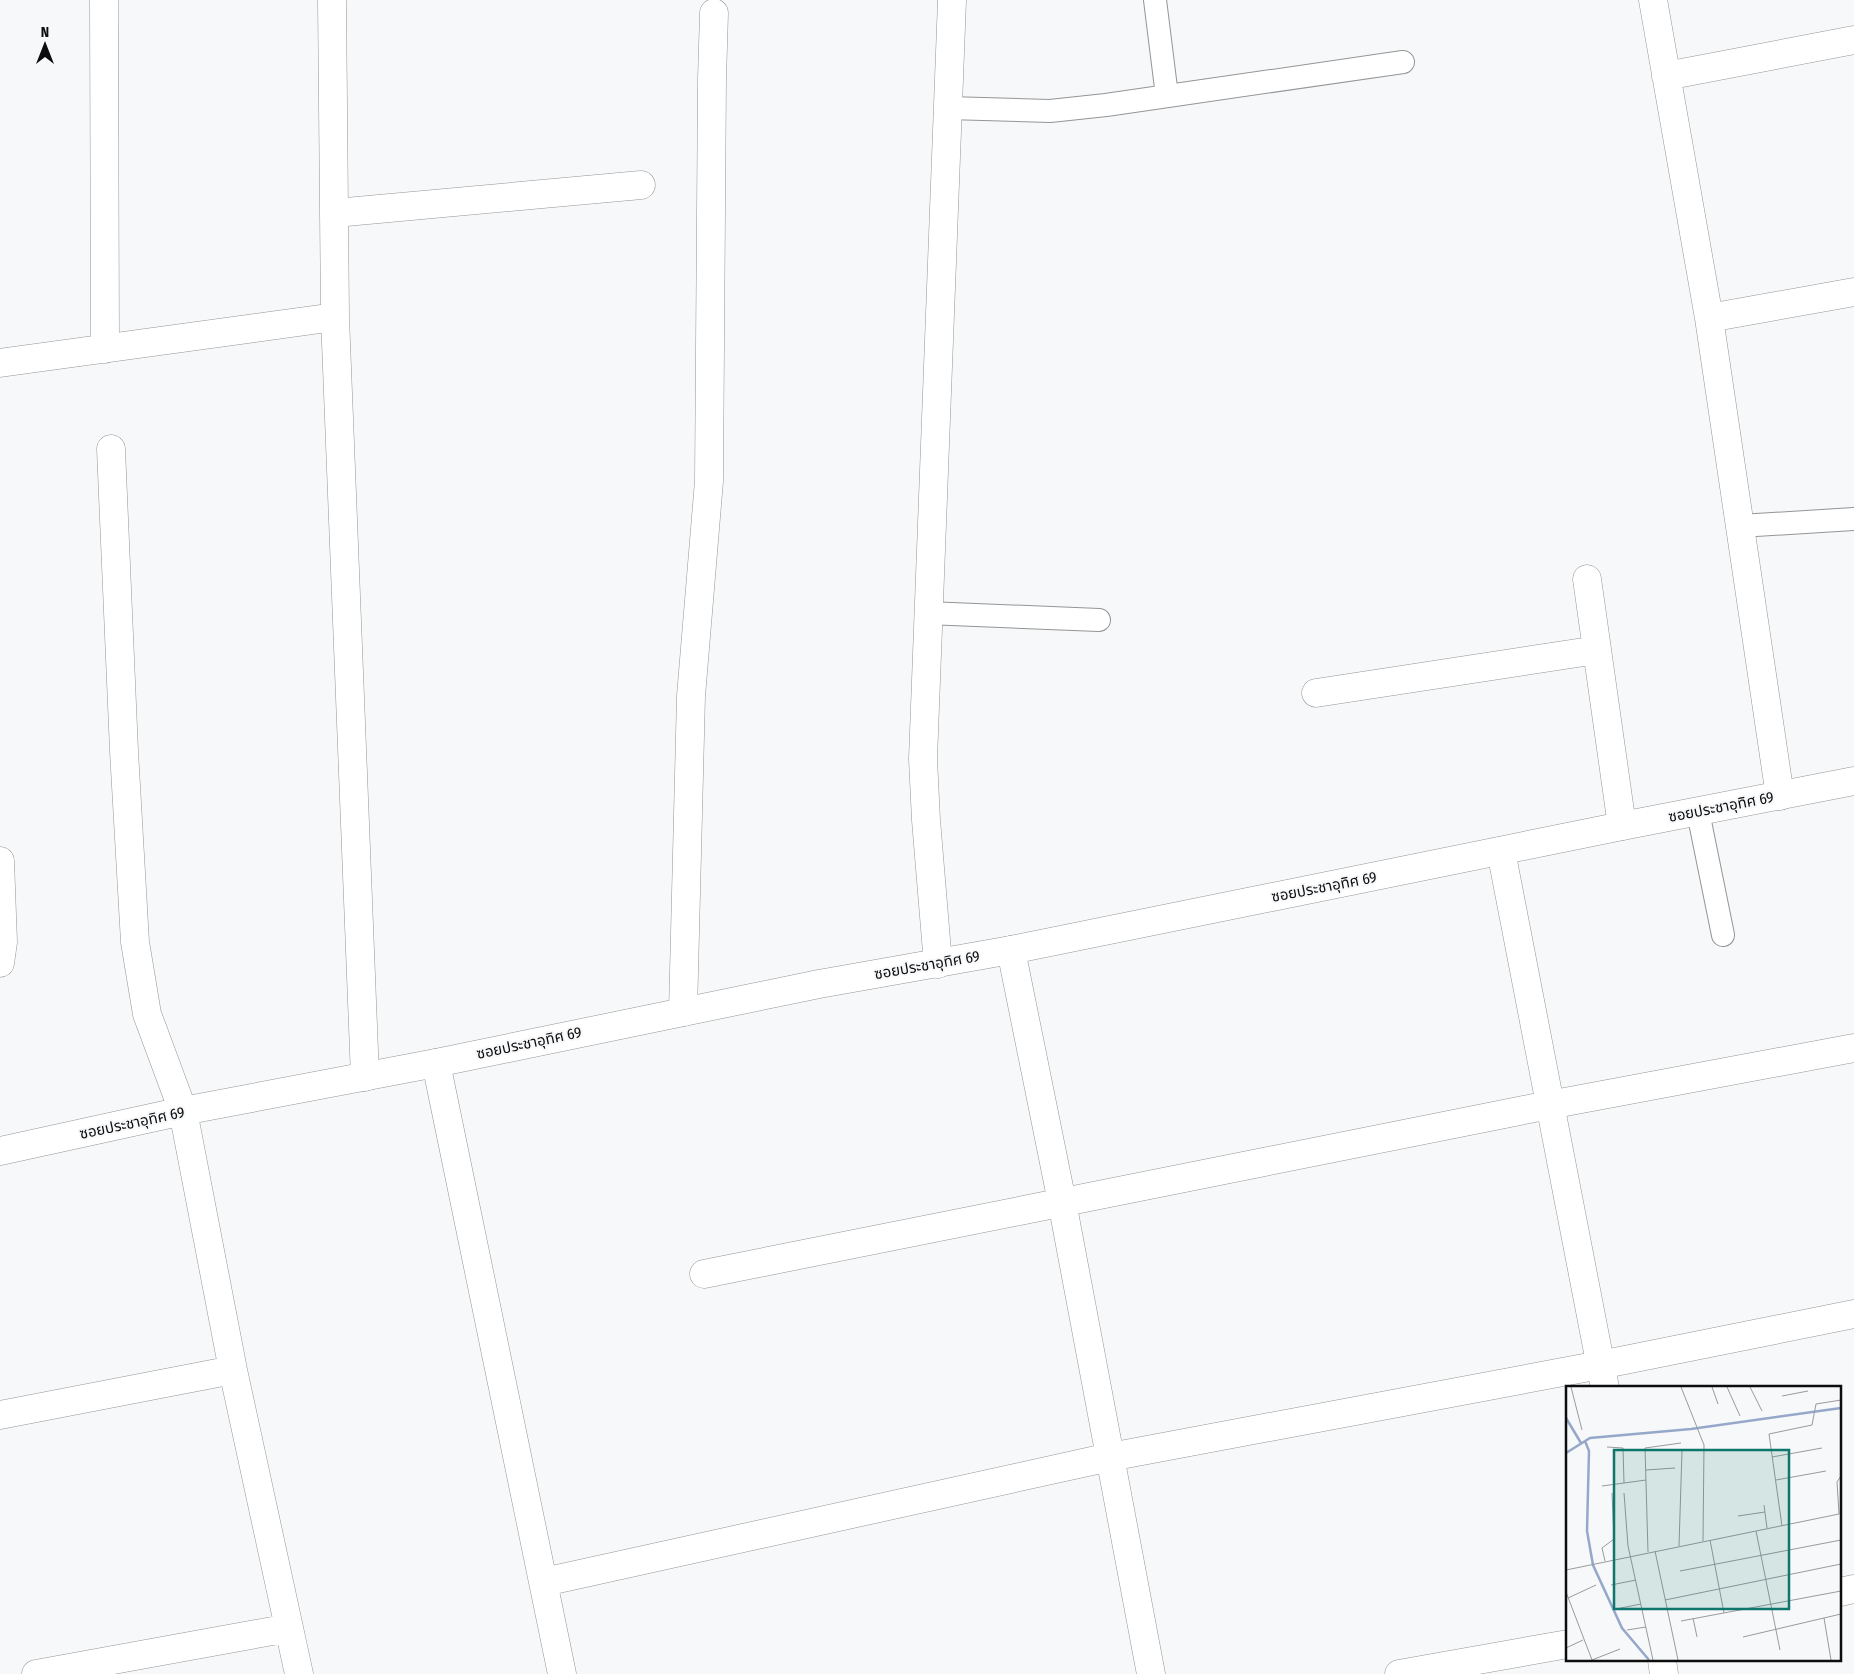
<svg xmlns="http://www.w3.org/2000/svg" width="1854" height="1674" font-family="'Fira Sans Condensed','Noto Sans Thai',sans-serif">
  <rect width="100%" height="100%" fill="#f7f8fa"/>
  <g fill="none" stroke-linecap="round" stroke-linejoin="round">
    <defs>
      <path id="lane" d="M1155,0L1167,96
        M948,108L1050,111L1106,105L1403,62
        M1740,526L1854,519
        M927,613L1099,620
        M1698,812L1723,935"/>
      <path id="street" d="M104,0L105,349
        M332,0L335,317L365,1077
        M1653,0L1709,318L1780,796
        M1666,76L1854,40
        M335,213L641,185
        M1709,318L1854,292
        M0,363L335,317
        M111,449L124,751L135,942L147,1014L183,1111L233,1370L299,1674
        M1587,579L1622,826
        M1316,693L1597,650
        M1501,851L1605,1388
        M0,861L3,942L0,963
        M1011,950L1062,1202L1151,1674
        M938,964L926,820L923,759L952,0
        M683,1012L691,696L709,481L712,79L714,13
        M436,1063L562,1674
        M704,1274L1549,1105L1854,1048
        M0,1415L233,1370
        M544,1582L1110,1457L1600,1365L1854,1314
        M1840,1592L1854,1589
        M1662,1660L1664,1674
        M36,1674L289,1628
        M1399,1674L1568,1644"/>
      <path id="secondary" d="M0,1151L183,1111L436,1063L819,984L1011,950L1622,826L1854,781"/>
    </defs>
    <!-- lane casing -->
    <use href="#lane" stroke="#949596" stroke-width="24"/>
    <!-- street casing -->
    <use href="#street" stroke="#949596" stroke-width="29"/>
    <!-- secondary casing -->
    <use href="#secondary" stroke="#949596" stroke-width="29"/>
    <!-- lane -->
    <use href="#lane" stroke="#fff" stroke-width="22"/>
    <!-- street -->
    <use href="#street" stroke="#fff" stroke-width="28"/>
    <!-- secondary -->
    <use href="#secondary" stroke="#fff" stroke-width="28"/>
  </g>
  <g text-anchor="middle" stroke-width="4" stroke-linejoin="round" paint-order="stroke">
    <!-- street labels -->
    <g font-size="15" fill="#0d0d0e" stroke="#f7f8fa">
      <text transform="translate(1721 807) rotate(-11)" y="5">ซอยประชาอุทิศ 69</text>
      <text transform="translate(1324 887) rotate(-11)" y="5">ซอยประชาอุทิศ 69</text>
      <text transform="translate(927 965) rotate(-10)" y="5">ซอยประชาอุทิศ 69</text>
      <text transform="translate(529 1043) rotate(-12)" y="5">ซอยประชาอุทิศ 69</text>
      <text transform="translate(132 1123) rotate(-12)" y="5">ซอยประชาอุทิศ 69</text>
    </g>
  </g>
  <!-- overview -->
  <g transform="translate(1566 1386)">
    <rect width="275" height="275" fill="#f7f8fa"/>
    <path fill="none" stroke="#96a8ca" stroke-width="2.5" d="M0,32L15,57M19,55L23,65L21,145L27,179L56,242L83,274M0,67L24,52L125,43L275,22"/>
    <path fill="none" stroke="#999a9c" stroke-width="1" d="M5,1L16,44M115,1L138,59L137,155M146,1L152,18M161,1L174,30M184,1L196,25M216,10L242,5M41,61L57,62L58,97M206,71L256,62M80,84L109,82M210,94L260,85M36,100L80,94M58,107L62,160L87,274M198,119L201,142M172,130L199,126M216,140L203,48L246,39L250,18L275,14M190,145L214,264M144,154L158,227M113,160L116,65M89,165L112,274M82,166L79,62L115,57M39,175L36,162L48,153L46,107M0,184L273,128L271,96L275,90M114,185L275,154M45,199L70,194M0,206L26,274M2,212L30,199M99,214L275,178M50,223L75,218M127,232L131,251M258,232L265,274M115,235L275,205M61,244L80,241M177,251L275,228M0,262L17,254M26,274L54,263"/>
    <path fill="#0f766e" fill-opacity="0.15" stroke="#0f766e" stroke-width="2.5" d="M48,64H223V223H48Z"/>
    <rect width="275" height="275" fill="none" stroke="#0d0d0e" stroke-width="2.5"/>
  </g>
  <!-- north arrow -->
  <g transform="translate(45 45)" stroke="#f7f8fa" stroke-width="4" paint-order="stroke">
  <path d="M0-4L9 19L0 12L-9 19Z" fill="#0d0d0e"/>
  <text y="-8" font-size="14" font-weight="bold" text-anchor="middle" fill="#0d0d0e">N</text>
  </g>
</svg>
